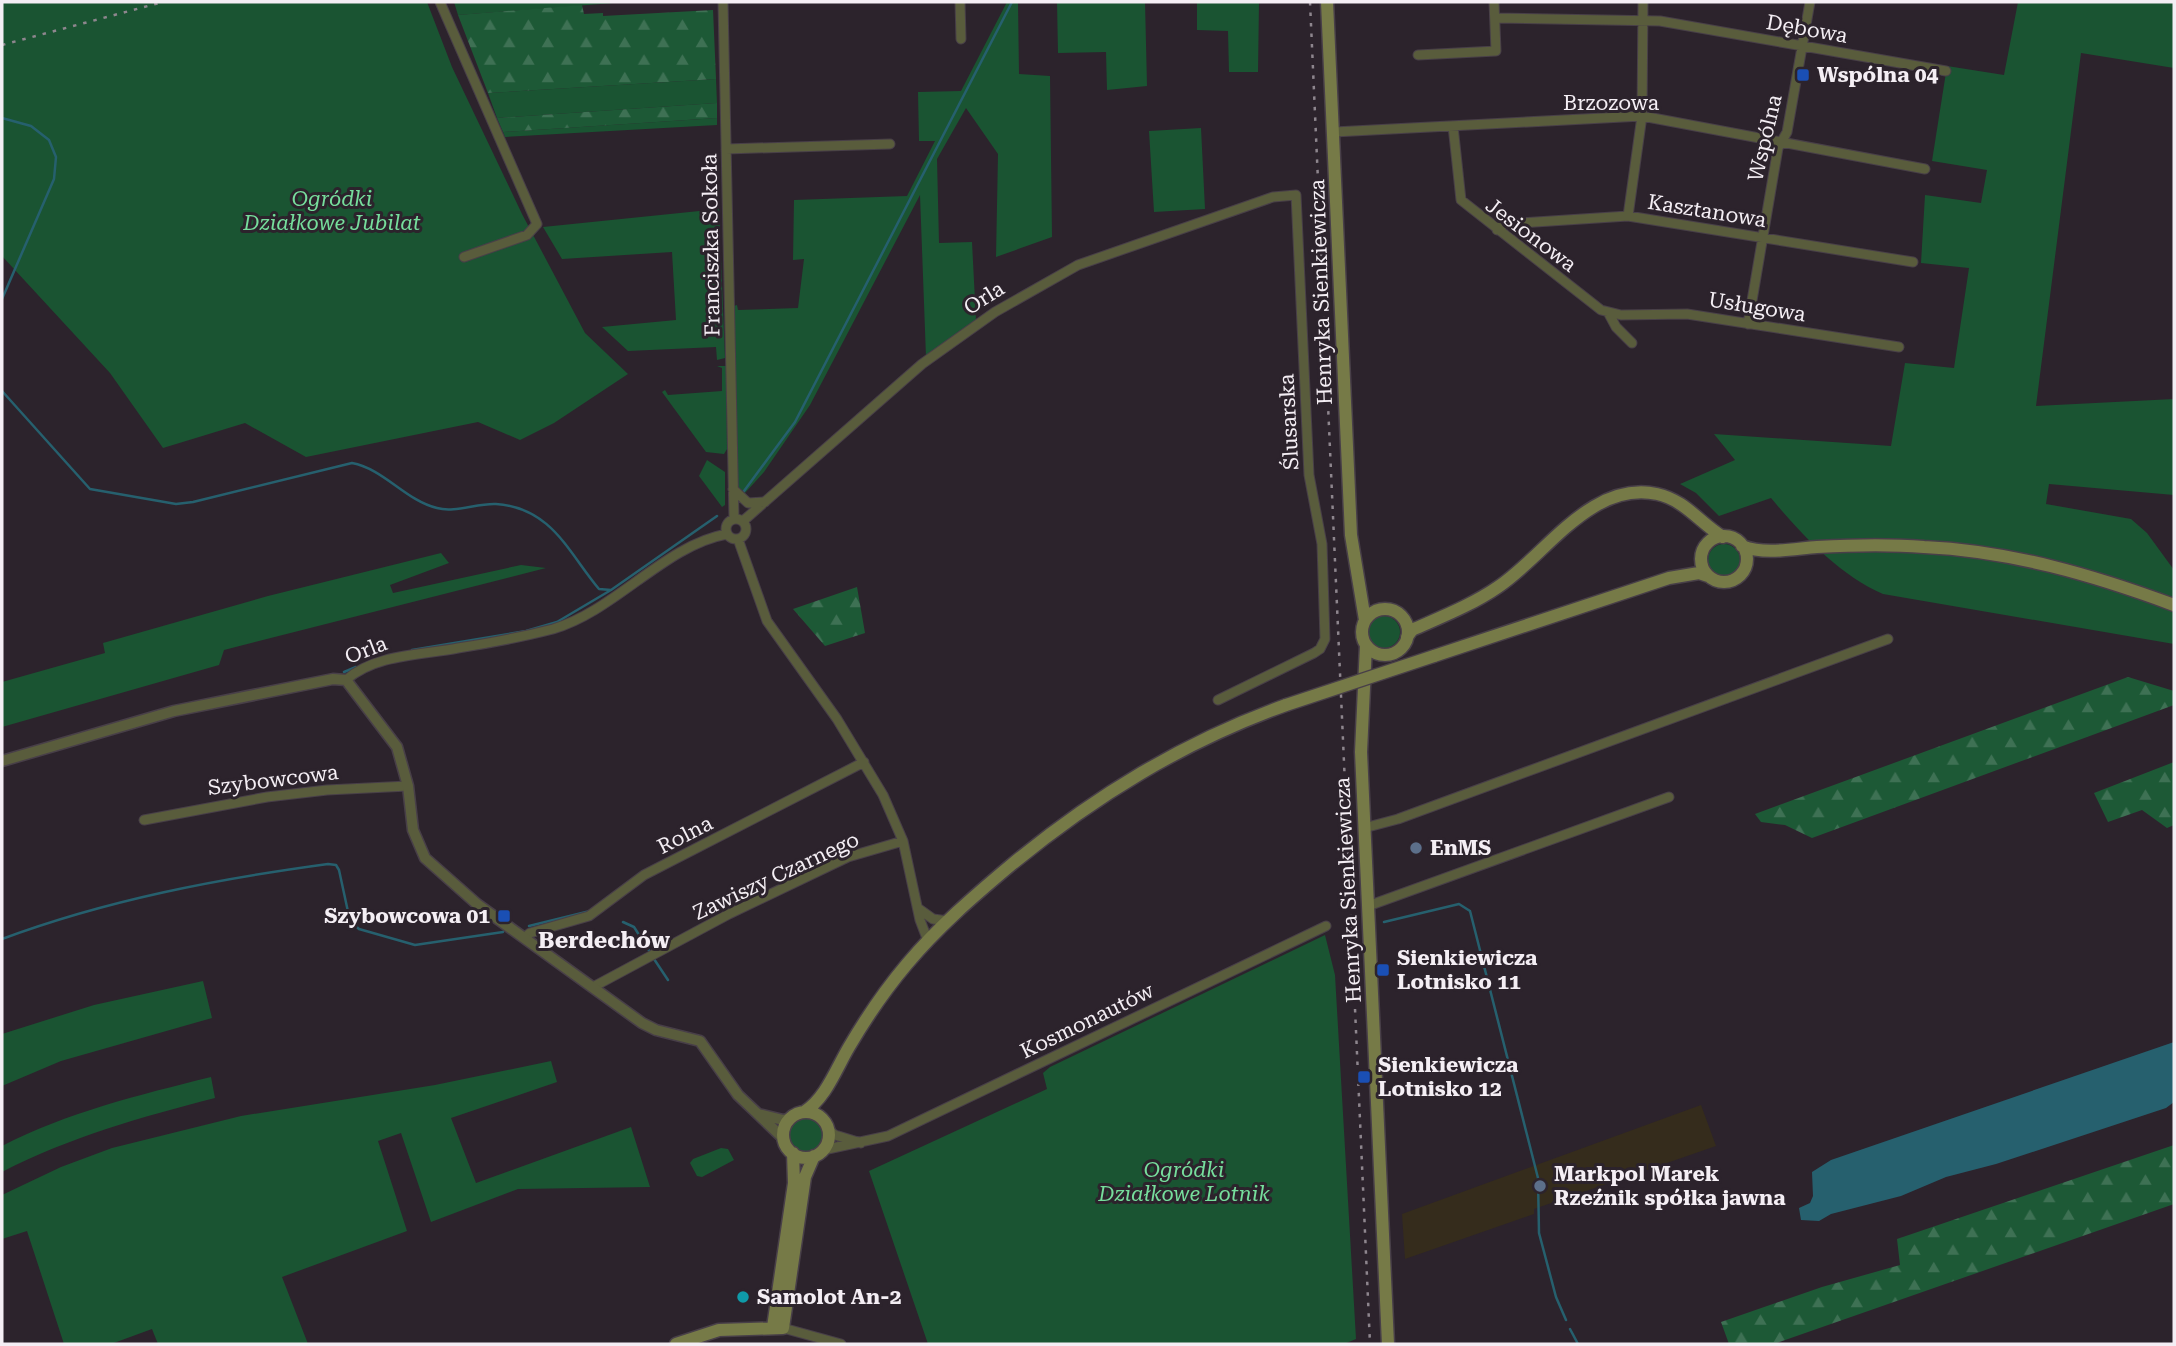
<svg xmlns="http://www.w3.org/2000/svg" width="2176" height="1346" font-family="'Roboto Serif',serif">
  <defs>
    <pattern id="forest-firs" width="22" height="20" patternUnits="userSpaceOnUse" patternTransform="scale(1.75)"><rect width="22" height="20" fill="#1d5936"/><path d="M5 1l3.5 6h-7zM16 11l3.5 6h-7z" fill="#3e7154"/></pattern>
  </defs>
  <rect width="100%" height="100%" fill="#2c232c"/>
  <!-- commercial -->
  <path fill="#352c1c" d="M1701,1105L1716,1146L1534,1209V1214L1405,1259L1402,1214Z"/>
  <!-- green -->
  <path fill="#1a5432" d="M2,2H427L452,67L522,214L585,333L628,374L554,423L520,440L478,422L306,457L245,423L163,448L110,373L2,256Z
    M454,2H626L458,15Z
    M1007,2H1018L1019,74L1050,76L1052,237L996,257L998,154L966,108L937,159L939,243L972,242L976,320L926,357L920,195L810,405L764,472L745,493L736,485L734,306L737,305L738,310L798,308L804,259L793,260L794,200L907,196L935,141H919L918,92L961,91Z
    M1057,2H1145L1147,86L1107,90L1106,52L1058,53Z
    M1197,2H1259L1258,72H1229L1228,31L1197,30Z
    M2018,2H2174V68L2081,53L2036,406L2174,399V495L2049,484L2046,504L2131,519L2147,533L2174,570V644L1883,594C1839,575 1801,534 1771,498L1719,516L1696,493L1680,484L1735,460L1714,434L1891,446L1905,363L1954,368L1969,268L1921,263L1925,195L1981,203L1987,170L1932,161L1947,66L2004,75Z
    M716,79L717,103L497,118L488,93Z
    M717,118V125L505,137L503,132Z
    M1201,128L1205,209L1154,212L1149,131Z
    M719,209L725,358L717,360L716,347L628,351L602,327L676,320L672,252L562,259L543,227Z
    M717,366H726L727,449L724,454L706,452L662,392L665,390L668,395L722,391V368Z
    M707,460L725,472V505L722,507L699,476Z
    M1708 560a16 16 0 1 1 32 0a16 16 0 1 1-32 0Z
    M441,553L449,563L390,585L393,593L521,565L546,568L224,650L219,665L2,727V682L105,653L103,643L268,596Z
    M1368 632a16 16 0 1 1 32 0a16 16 0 1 1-32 0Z
    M1325,935L1335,975L1356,1339L1344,1344H928L869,1171L1047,1089L1043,1073L1050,1067Z
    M203,981L212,1018L61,1061L2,1086V1034L94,1005Z
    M551,1061L557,1082L451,1118L476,1183L631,1127L650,1187L518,1189L431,1222L401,1133L378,1141L407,1231L282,1277L308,1344H158L152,1329L111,1344H64L27,1231L2,1239V1195L61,1167L112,1148L241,1116L435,1085Z
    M211,1077L215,1098C141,1117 70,1137 2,1172V1146C68,1112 139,1095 211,1077Z
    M789 1135a17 17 0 1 1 34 0a17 17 0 1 1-34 0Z
    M721,1148L728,1149L734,1160L702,1177L697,1176L690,1163L693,1159Z"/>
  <!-- forest -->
  <path fill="url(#forest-firs)" d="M582,5L584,14L603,13V16L713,10L716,79L488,93L458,15Z
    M717,103V118L503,132L497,118Z
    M857,587L865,633L825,646L793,609Z
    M2128,677L2174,691V705L1812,838L1785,825L1761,822L1755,814Z
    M2174,762V825L2167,828L2142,810L2108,822L2094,793Z
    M2174,1145V1204L1774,1344H1729L1721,1322L1822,1287L1900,1265L1897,1239Z"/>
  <!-- water -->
  <path fill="#26606e" d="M2174,1042V1102L2166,1108L1996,1164L1946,1177L1901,1196L1831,1214L1819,1221L1801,1220L1799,1208L1810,1203L1813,1196L1812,1172L1831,1160Z"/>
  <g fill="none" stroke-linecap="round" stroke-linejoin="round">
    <!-- stream -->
    <path stroke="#26606e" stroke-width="2.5" d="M2,118L31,126L49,140L56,157L54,179L2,299
      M2,391L90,489L176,504L193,502L352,463C384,469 405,500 437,508C455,513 477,503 496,504C552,508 568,552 599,589L611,590
      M744,491L795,422L1012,2
      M412,650L526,631L557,622L611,590L717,516
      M344,672L356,667
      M623,922L634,927L650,952
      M1384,922L1459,904L1470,911L1538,1178L1539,1233L1556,1297L1566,1320
      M529,926L590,911
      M2,939C107,900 217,879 328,864L336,865L339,870L350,921L359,929L415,945L503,932
      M654,959L668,980
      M1570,1329L1578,1344"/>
    <defs>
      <path id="minor" d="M440,2L537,224L527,235L464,257
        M723,2L734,518
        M960,2L961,39
        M1495,18L1660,21L1946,71
        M1418,55L1496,51L1494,2
        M1453,126L1461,200L1601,310L1621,315L1687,314L1899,347
        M1334,132L1642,116L1925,169
        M726,149L890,144
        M1628,216L1642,116L1643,2
        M1497,230L1504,224L1628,216L1913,262
        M1609,314L1616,327L1632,343
        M1748,324L1778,148L1787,132L1810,2
        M733,489L748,503L765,502
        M726 529a10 10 0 1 1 20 0a10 10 0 1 1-20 0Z
        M743,521L922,364L995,312L1078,265L1273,197L1296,195L1309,475L1322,544L1325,639L1320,649L1314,653L1218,700
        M738,539L767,621L837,719L883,795L903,841L920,920L928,941
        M346,680C375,654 422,655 458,648C490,643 522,637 553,629C615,611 665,545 727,534
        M144,820L267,797L327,790L408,786
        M1364,828L1398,819L1888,639
        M1368,906L1669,797
        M919,909L933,919L948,921
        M524,938L530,933L589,916L644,875L864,762
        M593,987L729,914L848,857L903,841
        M828,1130L835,1135L861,1143
        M823,1150L888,1136L1326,926
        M783,1328L841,1344"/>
      <path id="tertiary" d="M2,761L174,711L333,679L346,680L397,747L408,786L413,830L425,858L477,904L642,1023L656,1030L700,1041L738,1095L784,1139
        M758,1114L783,1120L790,1119"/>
      <path id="secondary" d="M1327,2L1351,535L1365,620
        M1701 559a23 23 0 1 1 46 0a23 23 0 1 1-46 0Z
        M1742,546C1765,555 1792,549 1817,547C1852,545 1888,544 1924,547C2011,551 2093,575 2174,605
        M1362 632a23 23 0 1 1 46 0a23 23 0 1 1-46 0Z
        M1407,637L1412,630C1441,617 1472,605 1498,587C1546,555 1591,480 1657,494C1685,500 1700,523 1723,537
        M1366,645L1361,752L1388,1344
        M1434,656L1669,578L1699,573L1708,576
        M804,1112C826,1098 836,1069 849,1047C866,1018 885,990 907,964C938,927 974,896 1011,865C1095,796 1183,742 1286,705
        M783 1135a23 23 0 1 1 46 0a23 23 0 1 1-46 0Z
        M773,1327L794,1183L793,1153
        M676,1344L719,1330L783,1328L805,1177L814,1156"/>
    </defs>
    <!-- minor casing -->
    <use href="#minor" stroke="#483f48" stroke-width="11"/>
    <!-- tertiary casing -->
    <use href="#tertiary" stroke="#483f48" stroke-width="13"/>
    <!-- secondary casing -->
    <use href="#secondary" stroke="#483f48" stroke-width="15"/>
    <!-- minor -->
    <use href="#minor" stroke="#595c3c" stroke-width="9"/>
    <!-- tertiary -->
    <use href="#tertiary" stroke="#595c3c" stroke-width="10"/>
    <!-- secondary -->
    <use href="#secondary" stroke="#767a47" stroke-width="12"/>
    <!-- rail -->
    <path stroke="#8e868e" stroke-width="2.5" stroke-dasharray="3.5 7" stroke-linecap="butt" d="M1310,2L1370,1344
      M2,45L163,2"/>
    <defs>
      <path id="secondary-bridge" d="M1286,705L1434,656"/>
    </defs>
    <!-- secondary-bridge casing -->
    <use href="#secondary-bridge" stroke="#483f48" stroke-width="15" stroke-linecap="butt"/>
    <!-- secondary-bridge -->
    <use href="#secondary-bridge" stroke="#767a47" stroke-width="12"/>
  </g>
  <!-- markers -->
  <g fill="#1a4fb4" stroke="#2c232c" stroke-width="2.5">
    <rect x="1796" y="68" width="14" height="14" rx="3.5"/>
    <rect x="497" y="909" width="14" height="14" rx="3.5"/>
    <rect x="1376" y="963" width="14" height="14" rx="3.5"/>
    <rect x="1357" y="1070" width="14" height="14" rx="3.5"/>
  </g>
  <g fill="#5c6f8a" stroke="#2c232c" stroke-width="2.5">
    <circle cx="1416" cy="848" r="7"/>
    <circle cx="1540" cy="1186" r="7"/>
  </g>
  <circle fill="#0f9aa8" stroke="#2c232c" stroke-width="2.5" cx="743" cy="1297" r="7"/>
  <g text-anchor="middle" stroke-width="6" stroke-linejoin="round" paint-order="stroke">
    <!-- street labels -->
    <g font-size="21" fill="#f4eef4" stroke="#2c232c">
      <text transform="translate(1807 29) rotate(10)" y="7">Dębowa</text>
      <text x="1611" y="110">Brzozowa</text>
      <text transform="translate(1765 138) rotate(-77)" y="7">Wspólna</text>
      <text transform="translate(1707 211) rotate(9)" y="7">Kasztanowa</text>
      <text transform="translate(1531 235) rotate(37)" y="7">Jesionowa</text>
      <text transform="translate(711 245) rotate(-91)" y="7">Franciszka Sokoła</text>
      <text transform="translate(1321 292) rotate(-92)" y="7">Henryka Sienkiewicza</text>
      <text transform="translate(984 298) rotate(-32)" y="7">Orla</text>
      <text transform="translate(1757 307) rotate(9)" y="7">Usługowa</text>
      <text transform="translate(1289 422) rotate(-93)" y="7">Ślusarska</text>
      <text transform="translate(366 650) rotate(-21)" y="7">Orla</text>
      <text transform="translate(273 780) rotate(-7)" y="7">Szybowcowa</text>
      <text transform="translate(685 835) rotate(-27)" y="7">Rolna</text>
      <text transform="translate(776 876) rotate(-25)" y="7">Zawiszy Czarnego</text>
      <text transform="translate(1348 890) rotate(-93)" y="7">Henryka Sienkiewicza</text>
      <text transform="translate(1087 1021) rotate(-26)" y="7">Kosmonautów</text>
    </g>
    <!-- poi labels -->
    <g font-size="21" font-weight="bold" fill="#f4eef4" stroke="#2c232c" text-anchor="start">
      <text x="1817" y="82">Wspólna 04</text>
      <text x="1430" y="855">EnMS</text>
      <text x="490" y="923" text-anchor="end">Szybowcowa 01</text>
      <text x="1397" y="965">Sienkiewicza<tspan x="1397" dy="24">Lotnisko 11</tspan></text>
      <text x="1378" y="1072">Sienkiewicza<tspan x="1378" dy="24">Lotnisko 12</tspan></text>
      <text x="1554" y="1181">Markpol Marek<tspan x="1554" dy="24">Rzeźnik spółka jawna</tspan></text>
      <text x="757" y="1304">Samolot An-2</text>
    </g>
    <!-- park labels -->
    <g font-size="21" font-style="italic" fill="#76de9c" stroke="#2c232c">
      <text x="332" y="206">Ogródki<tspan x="332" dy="24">Działkowe Jubilat</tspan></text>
      <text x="1184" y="1177">Ogródki<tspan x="1184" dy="24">Działkowe Lotnik</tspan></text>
    </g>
    <!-- neighbourhood labels -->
    <g font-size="23" font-weight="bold" fill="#f4eef4" stroke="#2c232c">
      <text x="604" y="948">Berdechów</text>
    </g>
  </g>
  <!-- border -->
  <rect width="2176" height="1346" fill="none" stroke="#f4eef4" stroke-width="7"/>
</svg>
